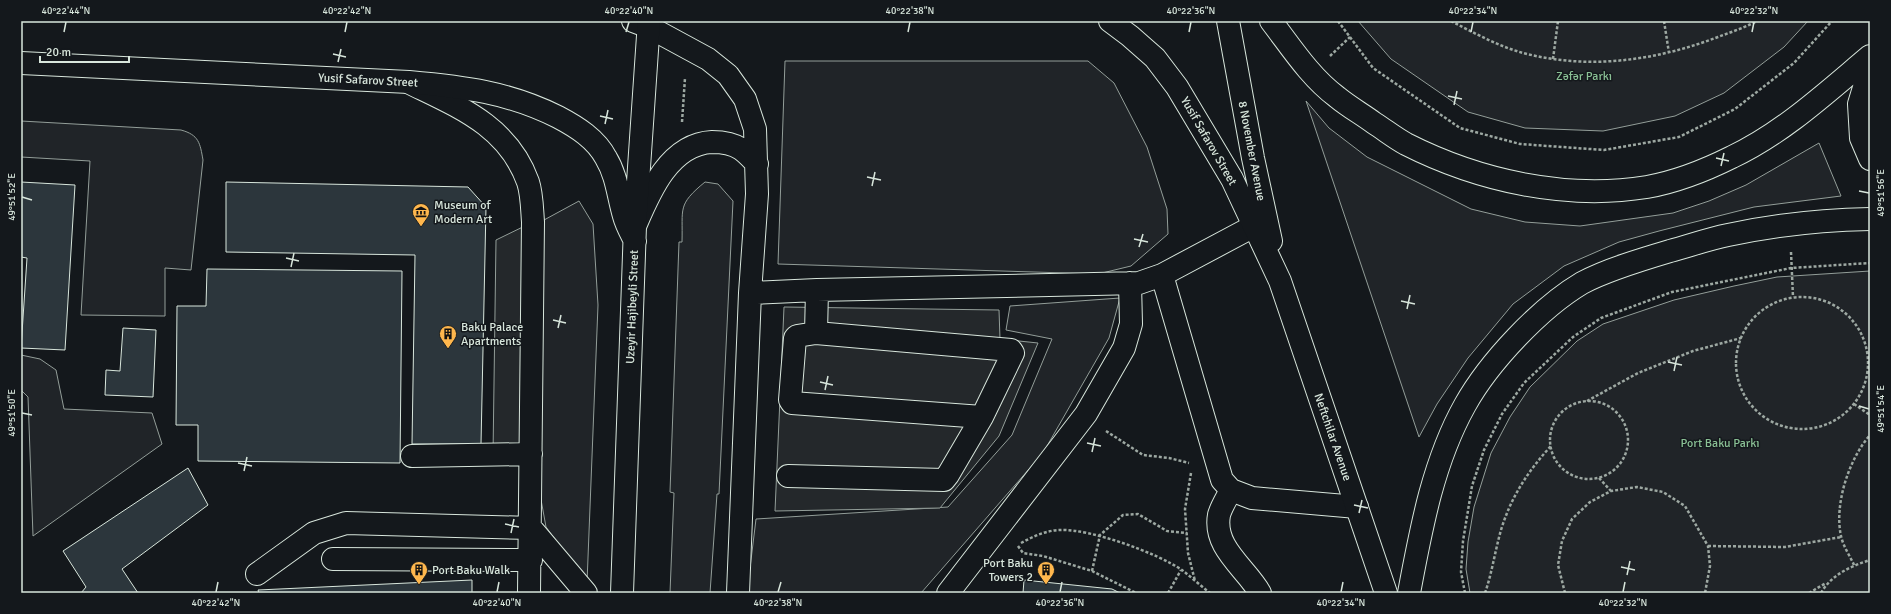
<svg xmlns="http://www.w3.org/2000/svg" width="1891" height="614" font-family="Signika,sans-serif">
  <rect width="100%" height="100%" fill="#14181c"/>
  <!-- green -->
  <path fill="#202428" stroke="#939e99" d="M1358,21H1808L1784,47L1724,93L1675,116L1603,131L1525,128L1468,112L1391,59Z
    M785,61H1088L1114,83L1147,147L1167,209L1168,234L1131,266L1098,274L778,264Z
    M1306,101L1329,128L1367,157L1471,209L1525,222L1580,226L1673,213L1709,201L1746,185L1819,143L1841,196L1754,207L1659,231L1619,242L1564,266L1513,304L1468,358L1437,404L1419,437Z
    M21,121L181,130C199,135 200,143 203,160L191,270L165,268V316L81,315L90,161L21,157Z
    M705,182L718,184L733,201L719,494H717L710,593H670L674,493L670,492L679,242H682C683,208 677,205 705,182Z
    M579,201L593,224L598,305L587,583L546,527L536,472L544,220Z
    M1870,271V593H1470L1466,569L1468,542L1474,507L1491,453L1510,417L1530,387L1577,341L1603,324L1674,300L1734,286L1777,277Z
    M1120,298L1109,338L1043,453L921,593H747L756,519L948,507L1012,435L1052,339L1006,330L1010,306Z
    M21,355L40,359L56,370L64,409L152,413L162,444L33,536L28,397L21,390Z"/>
  <!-- parking -->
  <path fill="#24282b" stroke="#939e99" d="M533,222L531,454L493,455L496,240Z
    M784,307L999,310L1000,339L1038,343L999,436L940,508L775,511Z"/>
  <!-- building -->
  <path fill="#2c363c" stroke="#d8e6dc" d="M21,182L75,185L65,350L21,348L27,258L21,257Z
    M226,182L468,187L486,207L481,444H412L415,255L226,252Z
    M207,269L402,271L400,463L198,461V425H176L177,306H206Z
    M123,328L156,330L153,397L105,395L106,370L120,371Z
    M188,468L208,505L122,569L138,593H81L86,587L63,551Z
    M472,580V593H259L258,590Z
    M1024,580L1112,589L1120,593H1023Z"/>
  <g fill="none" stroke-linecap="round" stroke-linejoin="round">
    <defs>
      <path id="minor" d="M633,21L649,27L708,59L728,75L745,99L755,129L757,194L750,293L738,593
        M410,83C459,107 508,126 528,182C532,194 532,209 533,222L529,593
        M636,224C650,191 670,144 712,142C722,142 732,143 741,149C747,153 752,159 757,164
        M1162,275L1222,480L1231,490L1252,498L1357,507
        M750,293L817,290L1139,283L1162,275L1254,226
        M816,333L1011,350L1013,353L982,417
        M412,456L531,454
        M788,476L944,480L948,475L982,417L792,403L790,400L795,338L797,336L816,333L817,290
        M1231,490C1227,498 1221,507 1219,515C1213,548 1246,568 1260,593
        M333,559L531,560
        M257,574L314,533L346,523L531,528L586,593
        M948,593L1086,414L1124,348L1131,324L1130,283"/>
      <path id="major" d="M1271,21C1291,47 1310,77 1337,97C1349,107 1362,114 1374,123C1385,130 1395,138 1406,144C1479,181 1566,200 1647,187C1675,182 1706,170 1732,157C1783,133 1827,92 1870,56
        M1870,68L1859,104L1861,138L1870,159
        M1409,593C1421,529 1433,462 1465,405C1489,362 1540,308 1582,283C1606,270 1643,259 1670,251C1689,246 1708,239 1728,235C1774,225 1822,220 1870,219"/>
      <path id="highway" d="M1110,21L1130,36L1155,58L1177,87L1232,179L1280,281L1386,593
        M1228,21L1253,158L1271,241
        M21,63L409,82C464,87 508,92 558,117C577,127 596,139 606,158C617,176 618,196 624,216C626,224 631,233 635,241
        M622,593L635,226L649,21"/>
    </defs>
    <!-- minor casing -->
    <use href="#minor" stroke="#d8e6dc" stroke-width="24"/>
    <!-- major casing -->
    <use href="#major" stroke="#d8e6dc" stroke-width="24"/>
    <!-- highway casing -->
    <use href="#highway" stroke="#d8e6dc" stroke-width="24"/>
    <!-- path -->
    <path stroke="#9da8a2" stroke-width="2.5" stroke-dasharray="3 2" stroke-linecap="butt" d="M1338,21L1373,68L1460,128L1520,144L1604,150L1679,137L1735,109L1794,63L1832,21
      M1451,21C1474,33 1498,46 1523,53C1588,70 1655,61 1718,37C1731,32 1744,28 1757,21
      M1664,21L1669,53
      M1330,56L1350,37
      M1553,59L1558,21
      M682,122L685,78
      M1791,252L1793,297
      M1736 363a66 66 0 1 1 132 0a66 66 0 1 1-132 0Z
      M1587,401L1638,373L1693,351L1741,338
      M1550 440a39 39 0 1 1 78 0a39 39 0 1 1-78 0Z
      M1854,404L1870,415
      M1106,431L1143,455L1169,458L1189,463
      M1191,473L1185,509L1188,553L1195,581
      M1599,478L1611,491
      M1021,543C1034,536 1047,530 1061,530C1091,529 1157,553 1182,570C1191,577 1201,586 1210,593
      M1018,546L1023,553L1043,556L1092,571L1136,593
      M1708,546L1785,547L1841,537
      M1854,565C1850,556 1843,546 1841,536C1834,504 1849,459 1870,435
      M1092,571L1100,535L1123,515L1138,514L1167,531L1187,533
      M1168,593L1181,570
      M1465,593L1461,572L1463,541L1472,486L1484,450L1502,414L1524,383L1573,337L1601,318L1672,292L1791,268L1870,263
      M1485,593C1492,573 1495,551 1501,530C1511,497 1528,471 1551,446
      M1565,593L1558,565L1562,541L1572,519L1590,502L1611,491L1637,487L1663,492L1685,506L1708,546L1710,566L1705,593
      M1809,593L1826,583
      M1821,593C1831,575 1851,566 1870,560"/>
    <!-- minor -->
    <use href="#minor" stroke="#14181c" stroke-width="22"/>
    <!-- major -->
    <use href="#major" stroke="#14181c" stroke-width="22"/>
    <!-- highway -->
    <use href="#highway" stroke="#14181c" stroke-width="22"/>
  </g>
  <!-- ticks -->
  <path fill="none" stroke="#d8e6dc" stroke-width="1.5" d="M64,32L66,22M345,32L347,22M626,32L629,22M908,32L910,22M1189,32L1191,22M1471,32L1473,22M1752,32L1754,22M333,54L346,57M338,62L341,49M1448,96L1462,99M1454,105L1457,91M600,116L613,119M605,124L608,110M1716,158L1729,161M1721,166L1724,153M867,177L881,180M872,186L875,172M1859,191L1869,193M22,197L32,200M1134,239L1148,242M1139,247L1143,234M286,258L299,261M291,267L294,253M1401,301L1415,304M1407,309L1410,295M553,320L566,323M558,328L561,315M1668,362L1682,365M1674,371L1677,357M820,382L833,385M825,390L828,376M1859,406L1869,409M22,413L32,415M1087,443L1101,446M1092,452L1095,438M238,463L252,466M244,471L247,457M1354,505L1368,508M1359,513L1362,500M505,524L519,527M511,533L514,519M1621,567L1635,570M1627,575L1630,561M216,592L218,582M497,592L499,582M778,592L781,582M1060,592L1062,582M1341,592L1343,582M1623,592L1625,582"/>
  <!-- icons -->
  <defs>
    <symbol id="museum-pin" viewBox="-11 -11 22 30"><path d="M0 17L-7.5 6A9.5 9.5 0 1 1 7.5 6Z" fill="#ffb74d" stroke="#14181c"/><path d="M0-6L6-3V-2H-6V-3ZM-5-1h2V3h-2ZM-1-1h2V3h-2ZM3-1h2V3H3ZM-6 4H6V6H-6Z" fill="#111"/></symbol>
    <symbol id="building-pin" viewBox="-11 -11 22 30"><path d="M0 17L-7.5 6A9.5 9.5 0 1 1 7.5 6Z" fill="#ffb74d" stroke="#14181c"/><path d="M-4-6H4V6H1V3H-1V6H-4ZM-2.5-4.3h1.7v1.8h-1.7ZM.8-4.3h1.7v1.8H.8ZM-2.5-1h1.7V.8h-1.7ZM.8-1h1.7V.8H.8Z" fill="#111"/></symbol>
  </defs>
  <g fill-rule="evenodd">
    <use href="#museum-pin" x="411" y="202" width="20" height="27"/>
    <use href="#building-pin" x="438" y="324" width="20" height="27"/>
    <use href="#building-pin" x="409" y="560" width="20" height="27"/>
    <use href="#building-pin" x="1036" y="560" width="20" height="27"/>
  </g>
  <g text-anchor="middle" stroke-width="3" stroke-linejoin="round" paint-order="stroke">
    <!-- park labels -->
    <g font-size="12" fill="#8ac095" stroke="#14181c">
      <text x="1584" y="80">Zəfər Parkı</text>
      <text x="1720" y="447">Port Baku Parkı</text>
    </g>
    <!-- street labels -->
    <g font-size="12" fill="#d8e6dc" stroke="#14181c">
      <text transform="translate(368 80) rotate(3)" y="4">Yusif Safarov Street</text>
      <text transform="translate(1209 141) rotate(60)" y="4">Yusif Safarov Street</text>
      <text transform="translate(1252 151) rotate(79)" y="4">8 November Avenue</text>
      <text transform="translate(632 307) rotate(-88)" y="4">Uzeyir Hajibeyli Street</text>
      <text transform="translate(1333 437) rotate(71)" y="4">Neftchilar Avenue</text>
    </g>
    <!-- poi labels -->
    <g font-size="12" fill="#d8e6dc" stroke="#14181c" text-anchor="start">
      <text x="434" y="209">Museum of<tspan x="434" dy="14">Modern Art</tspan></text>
      <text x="461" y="331">Baku Palace<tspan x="461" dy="14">Apartments</tspan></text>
      <text x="1033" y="567" text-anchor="end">Port Baku<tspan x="1033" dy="14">Towers 2</tspan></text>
      <text x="432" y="574">Port Baku Walk</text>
    </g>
  </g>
  <!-- border -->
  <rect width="1891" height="614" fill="none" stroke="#14181c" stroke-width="44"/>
  <!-- scale -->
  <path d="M40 56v6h89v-6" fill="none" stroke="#d8e6dc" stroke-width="2"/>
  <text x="46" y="56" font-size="12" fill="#d8e6dc" stroke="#14181c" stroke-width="3" paint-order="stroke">20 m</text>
  <rect x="22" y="22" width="1847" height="570" fill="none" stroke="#d8e6dc" stroke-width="1.5"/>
  <g font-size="10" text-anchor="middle" fill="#d8e6dc">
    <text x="66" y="14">40°22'44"N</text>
    <text x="347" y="14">40°22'42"N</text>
    <text x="629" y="14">40°22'40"N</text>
    <text x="910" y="14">40°22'38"N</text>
    <text x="1191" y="14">40°22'36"N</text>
    <text x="1473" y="14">40°22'34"N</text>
    <text x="1754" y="14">40°22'32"N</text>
    <text transform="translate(1880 193) rotate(-90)" y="4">49°51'56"E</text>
    <text transform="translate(11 197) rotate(-90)" y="4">49°51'52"E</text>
    <text transform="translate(1880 409) rotate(-90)" y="4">49°51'54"E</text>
    <text transform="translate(11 413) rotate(-90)" y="4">49°51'50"E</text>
    <text x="216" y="606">40°22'42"N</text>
    <text x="497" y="606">40°22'40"N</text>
    <text x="778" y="606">40°22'38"N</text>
    <text x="1060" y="606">40°22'36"N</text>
    <text x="1341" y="606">40°22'34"N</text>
    <text x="1623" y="606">40°22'32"N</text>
  </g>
</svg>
